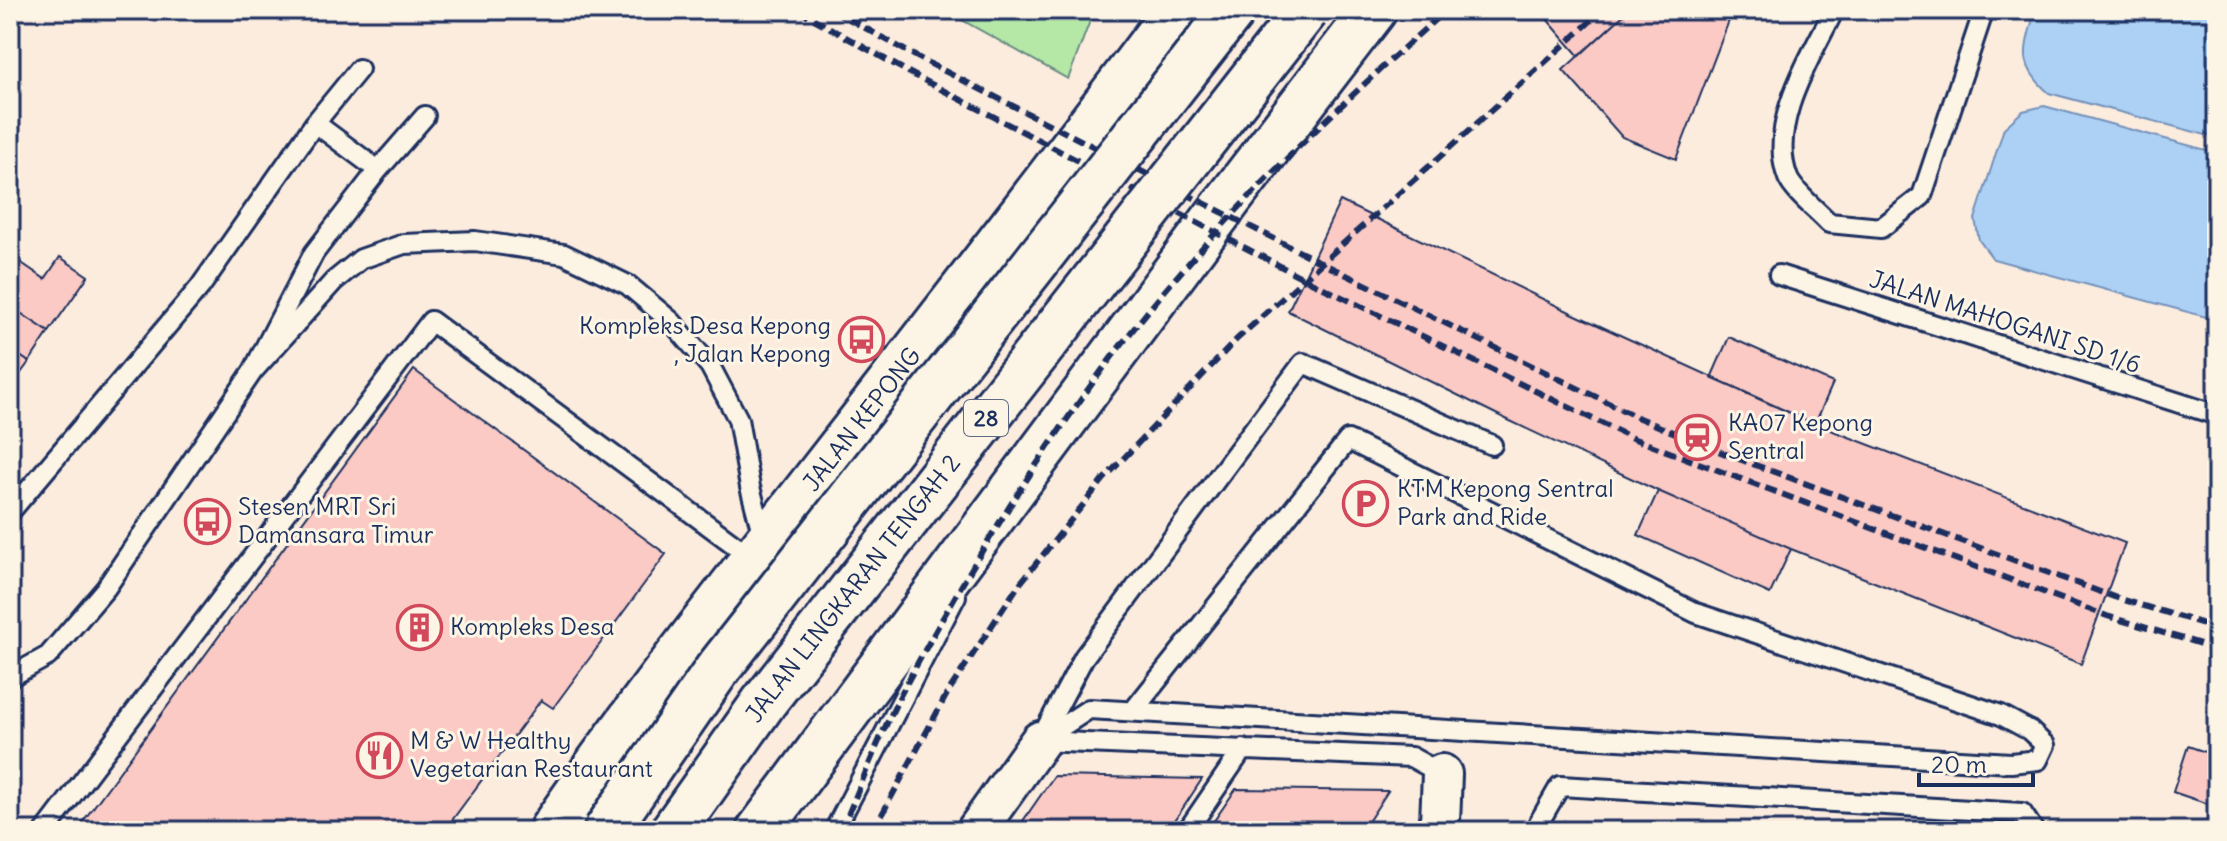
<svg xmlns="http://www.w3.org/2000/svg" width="2227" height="841" font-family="Delius,sans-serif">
  <rect width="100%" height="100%" fill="#fcecde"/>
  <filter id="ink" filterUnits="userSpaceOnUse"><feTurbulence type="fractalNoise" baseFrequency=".0125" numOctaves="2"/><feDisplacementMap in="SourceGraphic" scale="16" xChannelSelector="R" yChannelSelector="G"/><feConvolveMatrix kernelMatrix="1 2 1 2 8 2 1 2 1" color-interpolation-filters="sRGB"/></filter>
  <g filter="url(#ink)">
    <!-- green -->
    <path fill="#b5e7a7" stroke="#688b82" stroke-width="2" d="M944,10H1094L1068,79Z"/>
    <!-- water -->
    <path fill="#add1f5" stroke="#7390b9" stroke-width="2" d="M2035,10H2217V138L2049,93C2015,63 2026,49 2035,10Z
      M2044,106L2217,153V320L1993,259L1979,240L1975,219L2004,128L2023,111Z"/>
    <!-- building -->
    <path fill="#fbcac4" stroke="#1b2f5e" stroke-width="2" d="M1539,10H1629L1579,56Z
      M1629,10H1733L1676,159L1622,137L1563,70Z
      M1340,201L1576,315L1815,424L2125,543L2081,664L1791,549L1658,491L1506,419L1288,311Z
      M10,255L45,279L60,257L88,276L49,332L10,306Z
      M10,306L49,332L29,362L10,349Z
      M1729,337L1833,383L1815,424L1711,378Z
      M10,349L29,362L10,388Z
      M414,370L666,554L553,708L541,700L444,831H76Z
      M1658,491L1791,549L1770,594L1638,535Z
      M2188,746L2217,756V807L2173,792Z
      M1054,776L1202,779L1168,831H1016Z
      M1236,789L1388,791L1362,831H1207Z
      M1564,821L1596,831H1561Z"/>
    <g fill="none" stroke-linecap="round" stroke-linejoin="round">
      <defs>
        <path id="service" d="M1834,10C1811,57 1767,124 1788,178C1793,191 1819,212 1829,223L1881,228L1922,196L1984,10
          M315,123L378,170
          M1779,275L2217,415
          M253,371L334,281L361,259L404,244L475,241L564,254L628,285L672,322L710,366L738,419L750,487L764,540
          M10,512L200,287L315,123L359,69
          M10,677L48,656L106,588L253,371L314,253L378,170L425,116
          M1041,738L1084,657L1303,363L1492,445
          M1040,741L1089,709L2011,763L2038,760L2045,745L2029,730L2001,715L1696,613L1348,440L1133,711
          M1040,741L1411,757L1442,774
          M45,831L431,321L754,559
          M834,831L956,596
          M1187,831L1243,749
          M1534,831L1560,786L2022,813L2034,831"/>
        <path id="minor" d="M976,831L1040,741
          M1434,831L1440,822L1442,774"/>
        <g id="primary">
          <path id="s1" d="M551,831C636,706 732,587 825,467C943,316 1061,164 1176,10"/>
          <path d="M759,831L1230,198L1374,10"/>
        </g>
      </defs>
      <!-- service casing -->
      <use href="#service" stroke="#1b2f5e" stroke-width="24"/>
      <!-- minor casing -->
      <use href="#minor" stroke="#1b2f5e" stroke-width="44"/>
      <!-- primary casing -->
      <use href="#primary" stroke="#1b2f5e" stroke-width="50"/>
      <!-- service -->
      <use href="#service" stroke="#fcf5e5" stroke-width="18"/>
      <!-- minor -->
      <use href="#minor" stroke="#fcf5e5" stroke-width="38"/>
      <!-- primary -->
      <use href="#primary" stroke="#fcf5e5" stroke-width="44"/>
      <!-- rail -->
      <path stroke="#1b2f5e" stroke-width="6" stroke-dasharray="12 6" stroke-linecap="butt" d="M798,10L908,72L1305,279L1632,438L2107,616L2217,649
        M833,10L917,57L1316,260L1639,418L1728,455L2114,597L2217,628
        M841,831C861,785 879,737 902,692C961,582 1026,474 1100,373C1199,238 1321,121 1446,10
        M873,831L948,692L1018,586L1103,480L1237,339L1603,10"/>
      <defs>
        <g id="trunk-bridge">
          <path d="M606,831L717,670L1233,10"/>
          <path id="s2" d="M673,831L764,702L1306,10"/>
        </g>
      </defs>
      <!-- trunk-bridge casing -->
      <use href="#trunk-bridge" stroke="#1b2f5e" stroke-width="50" stroke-linecap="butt"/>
      <!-- trunk-bridge -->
      <use href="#trunk-bridge" stroke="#fcf5e5" stroke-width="44"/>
    </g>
  </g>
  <!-- icons -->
  <defs>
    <symbol id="bus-ring" viewBox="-11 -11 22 22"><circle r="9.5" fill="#fcf5e5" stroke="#d1495b" stroke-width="1.5"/><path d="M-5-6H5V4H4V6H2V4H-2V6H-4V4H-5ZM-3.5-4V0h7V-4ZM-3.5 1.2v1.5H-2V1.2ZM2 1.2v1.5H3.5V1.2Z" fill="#d1495b"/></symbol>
    <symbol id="station-ring" viewBox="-11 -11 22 22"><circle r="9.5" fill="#fcf5e5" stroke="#d1495b" stroke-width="1.5"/><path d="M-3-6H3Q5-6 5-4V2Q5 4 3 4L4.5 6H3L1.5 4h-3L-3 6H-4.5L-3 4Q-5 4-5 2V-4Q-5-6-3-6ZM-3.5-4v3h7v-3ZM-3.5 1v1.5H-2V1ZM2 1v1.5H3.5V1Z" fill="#d1495b"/></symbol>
    <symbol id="parking-ring" viewBox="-11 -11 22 22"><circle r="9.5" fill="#fcf5e5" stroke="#d1495b" stroke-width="1.5"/><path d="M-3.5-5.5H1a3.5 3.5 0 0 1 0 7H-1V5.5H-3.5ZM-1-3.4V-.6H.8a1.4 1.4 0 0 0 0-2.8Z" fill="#d1495b"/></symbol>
    <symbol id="building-ring" viewBox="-11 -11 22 22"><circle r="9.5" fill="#fcf5e5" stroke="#d1495b" stroke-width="1.5"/><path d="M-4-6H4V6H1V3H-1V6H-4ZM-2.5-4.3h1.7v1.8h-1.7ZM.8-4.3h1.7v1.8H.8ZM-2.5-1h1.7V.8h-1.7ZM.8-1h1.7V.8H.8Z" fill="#d1495b"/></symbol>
    <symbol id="restaurant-ring" viewBox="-11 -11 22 22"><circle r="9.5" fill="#fcf5e5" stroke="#d1495b" stroke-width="1.5"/><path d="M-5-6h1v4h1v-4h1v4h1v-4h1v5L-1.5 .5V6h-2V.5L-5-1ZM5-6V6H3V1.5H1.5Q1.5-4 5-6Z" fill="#d1495b"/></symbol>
  </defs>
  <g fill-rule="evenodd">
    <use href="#bus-ring" x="836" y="314" width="51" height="51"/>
    <use href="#station-ring" x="1672" y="412" width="51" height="51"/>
    <use href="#parking-ring" x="1340" y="478" width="51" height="51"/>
    <use href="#bus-ring" x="182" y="496" width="51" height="51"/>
    <use href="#building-ring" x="394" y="602" width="51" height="51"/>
    <use href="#restaurant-ring" x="354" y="730" width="51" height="51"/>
  </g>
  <g text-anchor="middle" stroke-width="6" stroke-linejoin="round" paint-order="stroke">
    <!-- shield labels -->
    <rect fill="#fcf5e5" stroke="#5e6a86" stroke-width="2" x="964" y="400" width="44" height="36" rx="6"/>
    <g font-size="22" font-weight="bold" fill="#1b2f5e">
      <text x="986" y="426">28</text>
    </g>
    <!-- street labels -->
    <g font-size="24" fill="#1b2f5e" stroke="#fcf5e5">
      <text transform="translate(2005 322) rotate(18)" y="8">JALAN MAHOGANI SD 1/6</text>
      <text dy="8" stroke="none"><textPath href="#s1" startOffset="516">JALAN KEPONG</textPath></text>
      <text dy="8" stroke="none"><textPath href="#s2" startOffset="302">JALAN LINGKARAN TENGAH 2</textPath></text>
    </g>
    <!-- poi labels -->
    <g font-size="24" fill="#1b2f5e" stroke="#fcf5e5" text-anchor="start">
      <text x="831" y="334" text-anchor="end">Kompleks Desa Kepong<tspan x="831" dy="28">, Jalan Kepong</tspan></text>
      <text x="1728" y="431">KA07 Kepong<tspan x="1728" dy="28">Sentral</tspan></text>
      <text x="1397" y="497">KTM Kepong Sentral<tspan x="1397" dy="28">Park and Ride</tspan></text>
      <text x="238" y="515">Stesen MRT Sri<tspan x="238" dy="28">Damansara Timur</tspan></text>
      <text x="450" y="635">Kompleks Desa</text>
      <text x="410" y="749">M &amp; W Healthy<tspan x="410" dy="28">Vegetarian Restaurant</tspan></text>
    </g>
  </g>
  <!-- margin -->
  <rect width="2227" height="841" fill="none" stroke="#fcf5e5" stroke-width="40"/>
  <rect x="20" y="20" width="2187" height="801" fill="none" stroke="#1b2f5e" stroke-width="3" filter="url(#ink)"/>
  <!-- scale -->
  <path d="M1919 773v12h114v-12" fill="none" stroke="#1b2f5e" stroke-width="4"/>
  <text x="1931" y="773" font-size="24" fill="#1b2f5e" stroke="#fcf5e5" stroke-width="6" paint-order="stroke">20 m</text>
</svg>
